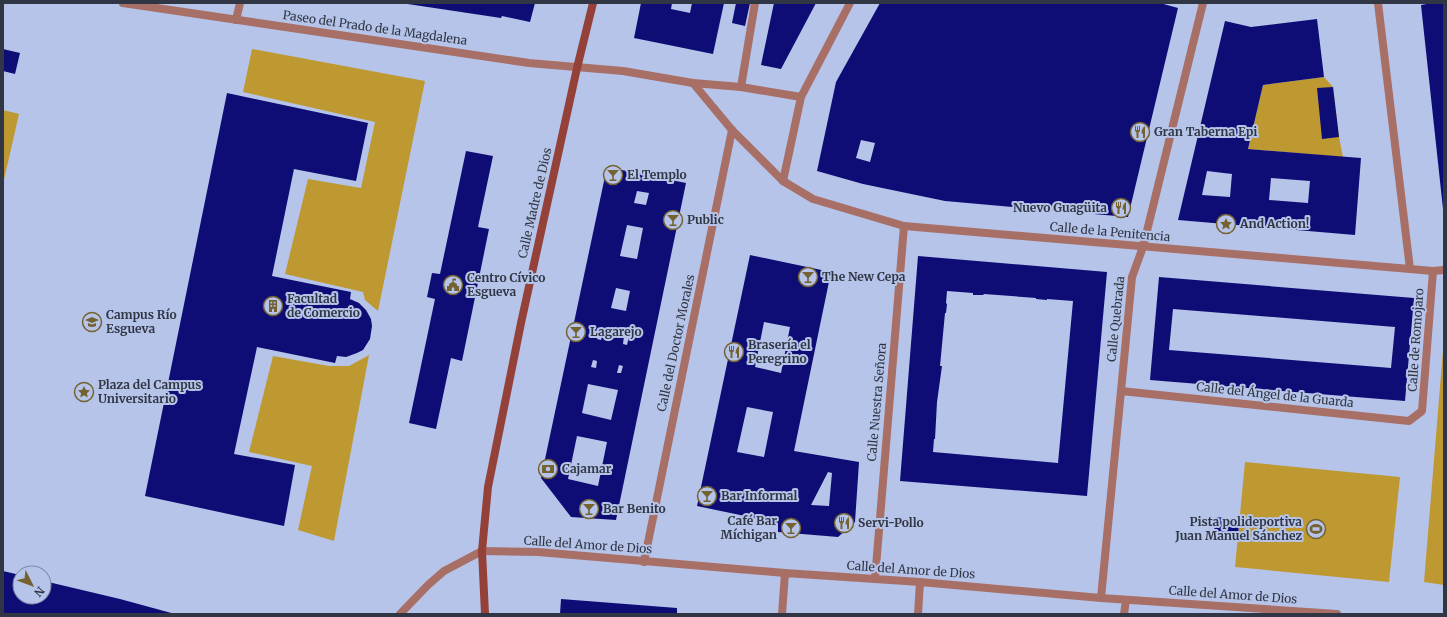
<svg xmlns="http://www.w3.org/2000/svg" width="1447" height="617" font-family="Merriweather,serif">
  <rect width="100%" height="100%" fill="#b6c4e9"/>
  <!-- green -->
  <path fill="#be9931" d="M252,49L425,81L378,311L365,300L363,292L285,274L308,179L361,188L375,122L243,92Z
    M1324,77L1333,87L1339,137L1343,157L1248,149L1263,85Z
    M3,110L19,114L3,184Z
    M1444,338V585L1424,582Z
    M369,355L334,541L298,530L312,466L249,452L273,356L329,366H349Z
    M1245,462L1400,477L1389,582L1235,567Z"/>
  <!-- building -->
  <path fill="#0e0d76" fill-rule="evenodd" d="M401,3H535L530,22L502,16L501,18Z
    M641,3H672L671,9L690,13L692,3H724L713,54L634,38Z
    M736,3H750L745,26L732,23Z
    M774,3H816L781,69L761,65Z
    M880,3H1160L1178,8L1128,217L945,201L863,184L817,171L836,82ZM861,140L875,143L870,162L856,158Z
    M1432,3H1444V209H1443L1421,5Z
    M1317,19L1324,77L1263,85L1248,149L1361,158L1355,235L1178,220L1225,21L1251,27ZM1207,171L1232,174L1230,197L1202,195ZM1271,178L1310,181L1308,203L1269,200Z
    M3,49L20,53L15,74L3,71Z
    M1333,87L1339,137L1322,139L1317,88Z
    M227,93L368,123L356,181L294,169L272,276L351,292L350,299L359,303L366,310L371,319L372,326L370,339L363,350L357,353L346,357L337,356L335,363L257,347L234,454L295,465L284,526L145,496Z
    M466,151L493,156L478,227L489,229L462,361L451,358L436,429L409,423L435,299L427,297L432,273L440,274Z
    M607,167L686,183L616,520L571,517L541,478ZM637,191L649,193L646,205L634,203ZM627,225L643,228L637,259L620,256ZM616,288L630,291L626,311L611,308ZM599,331L603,332L601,340L597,339ZM624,336L629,337L627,345L623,344ZM593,360L597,361L596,368L591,367ZM619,365L623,366L621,373H617ZM588,384L618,390L611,420L582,413ZM577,436L607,442L598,486L568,479Z
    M750,255L831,272L794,451L859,462L855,522L838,537L778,532V523L697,506ZM764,322L790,327L781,373L755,367ZM747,407L773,412L764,457L737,452ZM828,472L832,473L829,506L811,505Z
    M918,256L1107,272L1087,496L900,481ZM947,291L973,293V295H983L984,294L1036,298V299L1047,300V299L1073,301L1058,463L933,452L934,439H935L937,402L942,366H940L945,313H946L947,304L946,303Z
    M1159,277L1414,298L1405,401L1150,380ZM1173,309L1395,327L1391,368L1169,350Z
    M1215,517L1239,519L1238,539L1214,537Z
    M3,571L20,575V597H44V581L120,599L175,614H3Z
    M561,599L677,608V614H560Z"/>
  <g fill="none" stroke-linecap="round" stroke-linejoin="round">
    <!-- pedestrian -->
    <path stroke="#a86f66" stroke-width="8" d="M1378,3L1410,269
      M741,87L755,3
      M644,562L732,130"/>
    <!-- minor -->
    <path stroke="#a86f66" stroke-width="8" d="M236,20L240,3
      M693,83L741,87L801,97
      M783,181L801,97L850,3
      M1121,391L1409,421L1422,411L1433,271
      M482,551L538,552L785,573L920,582L1101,598L1337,614
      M875,579L904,226
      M1101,598L1132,277L1143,247L1203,3
      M782,614L785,573
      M918,614L920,582
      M1124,614L1126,600"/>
    <!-- tertiary -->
    <path stroke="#a86f66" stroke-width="8" d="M123,3L529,63L623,71L693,83L732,130L783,181L813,199L904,226L1410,269L1433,271L1444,270
      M400,614L428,585L444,571L482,551"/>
    <!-- secondary -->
    <path stroke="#944239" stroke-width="8" d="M485,614L482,551L488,487L521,323L577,68L593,3"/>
  </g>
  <!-- icons -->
  <defs>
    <symbol id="restaurant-ring" viewBox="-11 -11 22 22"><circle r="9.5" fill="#b6c4e9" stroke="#756231" stroke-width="1.5"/><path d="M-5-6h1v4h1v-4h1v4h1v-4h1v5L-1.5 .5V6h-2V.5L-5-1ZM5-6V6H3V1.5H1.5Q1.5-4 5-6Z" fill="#756231"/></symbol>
    <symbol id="bar-ring" viewBox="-11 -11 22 22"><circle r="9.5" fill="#b6c4e9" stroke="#756231" stroke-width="1.5"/><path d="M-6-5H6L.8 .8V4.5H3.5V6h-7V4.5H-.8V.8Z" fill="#756231"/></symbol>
    <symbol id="sight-ring" viewBox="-11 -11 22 22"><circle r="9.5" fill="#b6c4e9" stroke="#756231" stroke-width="1.5"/><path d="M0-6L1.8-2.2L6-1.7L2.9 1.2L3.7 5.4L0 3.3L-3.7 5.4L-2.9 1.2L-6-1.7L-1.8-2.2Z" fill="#756231"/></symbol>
    <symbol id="civic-ring" viewBox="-11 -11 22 22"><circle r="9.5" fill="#b6c4e9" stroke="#756231" stroke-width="1.5"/><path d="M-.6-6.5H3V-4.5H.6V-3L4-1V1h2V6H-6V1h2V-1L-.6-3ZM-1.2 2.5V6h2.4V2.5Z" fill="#756231"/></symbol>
    <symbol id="building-ring" viewBox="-11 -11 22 22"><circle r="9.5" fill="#b6c4e9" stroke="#756231" stroke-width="1.5"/><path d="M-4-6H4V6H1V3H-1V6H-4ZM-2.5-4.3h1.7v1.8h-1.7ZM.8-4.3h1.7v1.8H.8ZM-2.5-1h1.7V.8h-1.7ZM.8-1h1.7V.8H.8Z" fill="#756231"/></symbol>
    <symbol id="university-ring" viewBox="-11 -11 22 22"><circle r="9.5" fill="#b6c4e9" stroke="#756231" stroke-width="1.5"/><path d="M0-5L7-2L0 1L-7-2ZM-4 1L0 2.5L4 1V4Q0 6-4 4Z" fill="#756231"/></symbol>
    <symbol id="bank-ring" viewBox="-11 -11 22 22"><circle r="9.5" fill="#b6c4e9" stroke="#756231" stroke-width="1.5"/><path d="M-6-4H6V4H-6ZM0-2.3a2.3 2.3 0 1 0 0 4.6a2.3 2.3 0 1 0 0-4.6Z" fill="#756231"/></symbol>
    <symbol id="stadium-ring" viewBox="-11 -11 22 22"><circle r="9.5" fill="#b6c4e9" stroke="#756231" stroke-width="1.5"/><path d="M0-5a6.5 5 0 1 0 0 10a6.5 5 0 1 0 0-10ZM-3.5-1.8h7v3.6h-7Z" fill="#756231"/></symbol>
  </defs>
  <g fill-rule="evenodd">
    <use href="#restaurant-ring" x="1129" y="121" width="22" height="22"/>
    <use href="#bar-ring" x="602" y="164" width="22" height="22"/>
    <use href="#restaurant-ring" x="1110" y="197" width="22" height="22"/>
    <use href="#bar-ring" x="662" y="209" width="22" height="22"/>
    <use href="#sight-ring" x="1215" y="213" width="22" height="22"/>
    <use href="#bar-ring" x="797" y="266" width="22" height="22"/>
    <use href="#civic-ring" x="442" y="274" width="22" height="22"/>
    <use href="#building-ring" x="262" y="295" width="22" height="22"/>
    <use href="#university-ring" x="81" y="311" width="22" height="22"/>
    <use href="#bar-ring" x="565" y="321" width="22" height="22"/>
    <use href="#restaurant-ring" x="723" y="341" width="22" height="22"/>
    <use href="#sight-ring" x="73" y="381" width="22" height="22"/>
    <use href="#bank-ring" x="537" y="458" width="22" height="22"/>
    <use href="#bar-ring" x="696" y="485" width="22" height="22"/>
    <use href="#bar-ring" x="578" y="498" width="22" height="22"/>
    <use href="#restaurant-ring" x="833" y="512" width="22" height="22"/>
    <use href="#bar-ring" x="780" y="517" width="22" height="22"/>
    <use href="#stadium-ring" x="1305" y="518" width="22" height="22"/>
  </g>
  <g text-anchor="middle" stroke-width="4" stroke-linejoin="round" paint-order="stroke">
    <!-- street labels -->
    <g font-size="12" fill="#303644" stroke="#b6c4e9">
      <text transform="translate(375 28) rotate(8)" y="4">Paseo del Prado de la Magdalena</text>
      <text transform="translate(535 203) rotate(-77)" y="4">Calle Madre de Dios</text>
      <text transform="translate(1110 232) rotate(5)" y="4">Calle de la Penitencia</text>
      <text transform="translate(1116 319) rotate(-84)" y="4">Calle Quebrada</text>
      <text transform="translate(1416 340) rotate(-86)" y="4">Calle de Romojaro</text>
      <text transform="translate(676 343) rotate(-78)" y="4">Calle del Doctor Morales</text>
      <text transform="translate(1275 395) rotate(6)" y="4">Calle del Ángel de la Guarda</text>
      <text transform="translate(877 402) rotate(-85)" y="4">Calle Nuestra Señora</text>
      <text transform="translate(588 545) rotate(4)" y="4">Calle del Amor de Dios</text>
      <text transform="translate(911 570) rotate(4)" y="4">Calle del Amor de Dios</text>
      <text transform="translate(1233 595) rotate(4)" y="4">Calle del Amor de Dios</text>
    </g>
    <!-- poi labels -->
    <g font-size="12" font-weight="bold" fill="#303644" stroke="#b6c4e9" text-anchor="start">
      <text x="1154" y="136">Gran Taberna Epi</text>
      <text x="627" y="179">El Templo</text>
      <text x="1107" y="212" text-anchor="end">Nuevo Guagüita</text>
      <text x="687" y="224">Public</text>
      <text x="1240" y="228">And Action!</text>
      <text x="822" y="281">The New Cepa</text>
      <text x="467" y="282">Centro Cívico<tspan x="467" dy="14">Esgueva</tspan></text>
      <text x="287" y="303">Facultad<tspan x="287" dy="14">de Comercio</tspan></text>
      <text x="106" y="319">Campus Río<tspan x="106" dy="14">Esgueva</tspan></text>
      <text x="590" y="336">Lagarejo</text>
      <text x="748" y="349">Brasería el<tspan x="748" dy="14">Peregrino</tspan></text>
      <text x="98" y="389">Plaza del Campus<tspan x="98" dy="14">Universitario</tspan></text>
      <text x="562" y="473">Cajamar</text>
      <text x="721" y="500">Bar Informal</text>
      <text x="603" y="513">Bar Benito</text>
      <text x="777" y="525" text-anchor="end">Café Bar<tspan x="777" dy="14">Míchigan</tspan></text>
      <text x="1302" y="526" text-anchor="end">Pista polideportiva<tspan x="1302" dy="14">Juan Manuel Sánchez</tspan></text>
      <text x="858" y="527">Servi-Pollo</text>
    </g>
  </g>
  <!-- border -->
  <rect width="1447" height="617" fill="none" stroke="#303644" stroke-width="8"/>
  <!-- north arrow -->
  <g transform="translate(32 585) rotate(132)"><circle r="19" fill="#b6c4e9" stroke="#808ba7"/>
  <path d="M0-3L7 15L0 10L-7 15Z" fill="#756231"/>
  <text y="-6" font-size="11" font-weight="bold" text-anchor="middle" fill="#303644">N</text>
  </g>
</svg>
